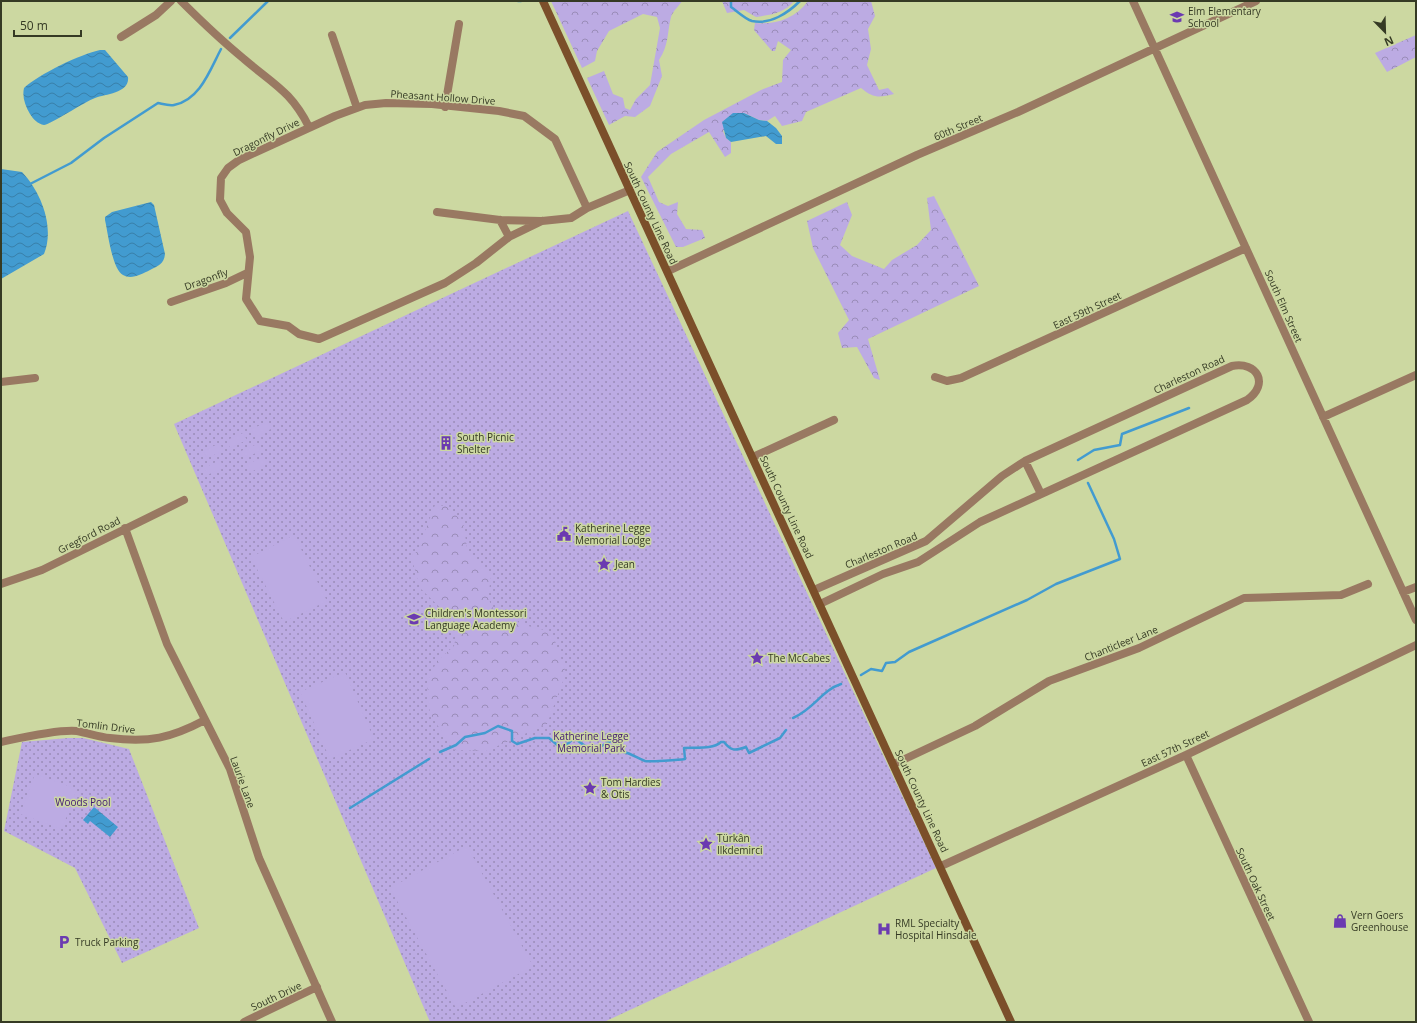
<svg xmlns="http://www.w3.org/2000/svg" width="1417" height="1023" font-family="'Open Sans',sans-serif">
  <defs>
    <pattern id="green-dots" width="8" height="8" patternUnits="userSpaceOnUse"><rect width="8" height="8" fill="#bcabe3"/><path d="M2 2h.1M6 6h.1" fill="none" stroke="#9a8cb8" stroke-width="1.8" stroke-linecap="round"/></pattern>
    <pattern id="forest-crowns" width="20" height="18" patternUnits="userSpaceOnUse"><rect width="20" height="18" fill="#bcabe3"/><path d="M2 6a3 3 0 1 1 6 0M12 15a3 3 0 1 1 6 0" fill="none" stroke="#9a8cb8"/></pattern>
    <pattern id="water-waves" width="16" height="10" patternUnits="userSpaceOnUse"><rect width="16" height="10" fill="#429bd0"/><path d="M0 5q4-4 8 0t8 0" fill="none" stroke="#387fa9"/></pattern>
  </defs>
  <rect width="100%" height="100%" fill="#ccd8a1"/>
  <!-- green -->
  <path fill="url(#green-dots)" d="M628,211L936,868L604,1022H430L174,424Z
    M68,738H83L129,749L199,928L122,963L75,868L4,831L22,742Z"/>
  <!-- forest -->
  <path fill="url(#forest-crowns)" d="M551,1H682C679,6 673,11 671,17C667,33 669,45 659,60L662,76L650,106L635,117L625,116L609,125L587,78L604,71L613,94L623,98L625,108L630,110L636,99L650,85L660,28L657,17L643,14L609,31L597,51L595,61L582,68Z
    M722,1H794C785,13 770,15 756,17L744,10L727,13Z
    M808,1H871L875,16L868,29L871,49L867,65L879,90L888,88L894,94C879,98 873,98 861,88L806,112L802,121L782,126L775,116L767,121L759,120L744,113L723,131L726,138L731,142V153L725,157L709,132L671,154L648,177L659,202L668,206L678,202L677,214L686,229L702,230L705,238L683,247H676L641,177L657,152L704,120L761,90L782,82L783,60L791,50L778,41L775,51H772L754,30L755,23C775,25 795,19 808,1Z
    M1416,35V57L1387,72L1375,53Z
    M934,196L979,286L868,339L880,380L874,378L857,347L842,348L838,333L849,320L813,248L807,221L847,202L852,215L840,245L852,256L884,269L892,260L917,245L931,230L927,198Z
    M435,505L446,506L463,522L468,554L491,577C488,597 486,603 501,617L513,616L520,624L552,632L566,673L547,724L486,751L454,750L430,714L427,682L437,661L454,646L458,625L420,588L411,556L421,549V541Z"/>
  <!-- pitch -->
  <path fill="#bcabe3" d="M268,422L271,429L255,437L251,429Z
    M243,433L247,440L230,448L227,440Z
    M220,443L223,451L207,458L203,451Z
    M257,444L261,451L244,458L241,451Z
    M264,457L267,464L251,472L247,464Z
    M220,460L224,468L207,475L204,468Z
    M294,535L327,601L284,622L251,557Z
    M345,672L374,739L330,759L300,692Z
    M35,774L77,789L62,829L20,814Z
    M467,846L533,966L456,1008L390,888Z"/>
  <!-- water -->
  <path fill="url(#water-waves)" d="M100,50H105L128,77C130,93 106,94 95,98C84,102 50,125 44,125C38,124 33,119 30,114C25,105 22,97 24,88C39,74 81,54 100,50Z
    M733,113H744L759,120L767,121L776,128L782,136V144H776L766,136L731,142L726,138L722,122Z
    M1,169L22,172C41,192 55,227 44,254L1,279Z
    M151,202L154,205L165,254C164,264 158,266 150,270C142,274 131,280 123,275C112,269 108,233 105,220V217L112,212Z
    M94,807L118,827L110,837L90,821L88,824L83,820Z"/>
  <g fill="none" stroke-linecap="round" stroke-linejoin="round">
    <!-- stream -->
    <path stroke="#429bd0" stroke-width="2.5" d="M518,1H521
      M731,1V7C737,11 745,19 752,21C770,25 788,13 800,1
      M230,38L268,1
      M30,184L71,163L104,138L158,103C163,104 169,106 174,105C200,100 210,70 221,49
      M1078,460L1094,450L1120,445L1122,434L1189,408
      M861,675L871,669L882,671L886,663L895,662L909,652L1027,600L1056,584L1120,559L1114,539L1088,483
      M793,718C814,709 822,690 841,684
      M440,752L456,745L465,737L485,733L498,726L512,731V741L517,744L535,738H549L562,749L574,738L592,751L611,741L621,744L624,752C632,754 637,758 645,761C648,762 680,760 685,759L684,748C696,747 712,750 721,742H724C731,751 735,751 746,747L749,753L780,738L786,730
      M350,808L429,759"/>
    <!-- street -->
    <path stroke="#997962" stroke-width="8" d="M181,1C201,21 222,41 244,59C273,84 291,91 309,127
      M1133,1L1416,620
      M332,35L357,108
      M121,37L156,15L171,1
      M445,107L459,24
      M437,212L500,220L542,221L571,218L587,208
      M500,220L509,237
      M542,221L509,237L476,263L445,283L319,339L299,334L288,326L260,321L246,299L250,257L246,232L227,213L220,200L221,178L228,168L239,160L335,116L365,105L386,103L432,104L499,111L524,116L555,139L587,208L630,190
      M668,271L917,155L1018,112L1256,1
      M171,302L226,283L247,273
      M935,377L947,381L961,378L1246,248
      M1,382L35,378
      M1323,417L1416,375
      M753,457L834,420
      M1025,461L1041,494
      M125,528L167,644L230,769L259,858L332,1022
      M1,584L42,570L184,500
      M814,590L926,541L1002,476L1025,461L1232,366C1257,361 1270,384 1247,400L980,522L918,562L883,574L820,604
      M1403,592L1416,587
      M1,742C20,738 58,729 77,731C88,733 99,737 110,738C149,743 171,738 205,720
      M1186,755L1309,1022
      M894,764L975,726L1049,681L1139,648L1244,598L1341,595L1368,584
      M941,866L1186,755L1416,645
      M244,1022L317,987"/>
    <!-- secondary -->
    <path stroke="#7b4f2a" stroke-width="8" d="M543,1L1011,1022"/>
  </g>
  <!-- icons -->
  <defs>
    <symbol id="school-bare" viewBox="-9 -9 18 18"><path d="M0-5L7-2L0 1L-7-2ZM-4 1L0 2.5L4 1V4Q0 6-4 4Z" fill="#6b3ab1" stroke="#ccd8a1" stroke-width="2.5" paint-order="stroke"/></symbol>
    <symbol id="building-bare" viewBox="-9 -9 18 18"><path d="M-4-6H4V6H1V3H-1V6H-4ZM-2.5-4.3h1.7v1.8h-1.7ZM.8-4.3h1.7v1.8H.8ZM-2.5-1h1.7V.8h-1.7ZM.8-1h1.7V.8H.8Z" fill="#6b3ab1" stroke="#ccd8a1" stroke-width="2.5" paint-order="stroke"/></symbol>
    <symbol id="civic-bare" viewBox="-9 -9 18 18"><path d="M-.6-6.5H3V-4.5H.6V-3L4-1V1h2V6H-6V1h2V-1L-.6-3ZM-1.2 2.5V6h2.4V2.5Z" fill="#6b3ab1" stroke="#ccd8a1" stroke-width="2.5" paint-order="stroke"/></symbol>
    <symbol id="sight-bare" viewBox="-9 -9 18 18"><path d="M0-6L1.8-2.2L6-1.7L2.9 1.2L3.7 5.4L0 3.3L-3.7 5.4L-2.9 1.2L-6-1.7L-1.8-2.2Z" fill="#6b3ab1" stroke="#ccd8a1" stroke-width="2.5" paint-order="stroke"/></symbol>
    <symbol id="shop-bare" viewBox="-9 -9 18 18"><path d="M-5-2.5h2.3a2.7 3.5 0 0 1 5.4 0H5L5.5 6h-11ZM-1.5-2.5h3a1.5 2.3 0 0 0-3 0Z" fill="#6b3ab1" stroke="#ccd8a1" stroke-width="2.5" paint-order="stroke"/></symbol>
    <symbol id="hospital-bare" viewBox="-9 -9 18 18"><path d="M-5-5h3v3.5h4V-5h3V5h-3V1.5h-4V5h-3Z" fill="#6b3ab1" stroke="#ccd8a1" stroke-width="2.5" paint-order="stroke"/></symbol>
    <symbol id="parking-bare" viewBox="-9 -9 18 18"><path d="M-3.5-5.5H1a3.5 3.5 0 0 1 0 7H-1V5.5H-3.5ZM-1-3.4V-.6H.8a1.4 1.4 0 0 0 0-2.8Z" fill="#6b3ab1" stroke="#ccd8a1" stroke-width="2.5" paint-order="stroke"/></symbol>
  </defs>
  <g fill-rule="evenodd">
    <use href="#school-bare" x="1167" y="7" width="20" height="20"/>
    <use href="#building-bare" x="436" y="433" width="20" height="20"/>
    <use href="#civic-bare" x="554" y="524" width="20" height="20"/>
    <use href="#sight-bare" x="594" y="554" width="20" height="20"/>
    <use href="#school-bare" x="404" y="609" width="20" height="20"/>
    <use href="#sight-bare" x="747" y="648" width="20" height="20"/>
    <use href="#sight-bare" x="580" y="778" width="20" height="20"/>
    <use href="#sight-bare" x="696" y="834" width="20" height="20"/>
    <use href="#shop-bare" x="1330" y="911" width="20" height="20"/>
    <use href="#hospital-bare" x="874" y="919" width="20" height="20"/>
    <use href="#parking-bare" x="54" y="932" width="20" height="20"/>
  </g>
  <g text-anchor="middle" stroke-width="3" stroke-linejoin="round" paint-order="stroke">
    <!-- poi labels -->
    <g font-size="10" fill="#353a24" stroke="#ccd8a1" text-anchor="start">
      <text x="1188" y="15">Elm Elementary<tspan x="1188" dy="12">School</tspan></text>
      <text x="457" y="441">South Picnic<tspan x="457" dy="12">Shelter</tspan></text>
      <text x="575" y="532">Katherine Legge<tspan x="575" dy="12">Memorial Lodge</tspan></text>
      <text x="615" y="568">Jean</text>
      <text x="425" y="617">Children's Montessori<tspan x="425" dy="12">Language Academy</tspan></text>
      <text x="768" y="662">The McCabes</text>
      <text x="601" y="786">Tom Hardies<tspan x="601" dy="12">&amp; Otis</tspan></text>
      <text x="717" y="842">Türkân<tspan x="717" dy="12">Ilkdemirci</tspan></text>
      <text x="1351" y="919">Vern Goers<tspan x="1351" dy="12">Greenhouse</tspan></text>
      <text x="895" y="927">RML Specialty<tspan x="895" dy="12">Hospital Hinsdale</tspan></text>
      <text x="75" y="946">Truck Parking</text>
    </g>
    <!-- street labels -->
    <g font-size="10" fill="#353a24" stroke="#ccd8a1">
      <text transform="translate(443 97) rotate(4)" y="4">Pheasant Hollow Drive</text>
      <text transform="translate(958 127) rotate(-23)" y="4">60th Street</text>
      <text transform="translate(266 137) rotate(-26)" y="4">Dragonfly Drive</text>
      <text transform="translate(651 213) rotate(65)" y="4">South County Line Road</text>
      <text transform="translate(206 279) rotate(-20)" y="4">Dragonfly</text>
      <text transform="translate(1284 306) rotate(66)" y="4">South Elm Street</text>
      <text transform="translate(1087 310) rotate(-25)" y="4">East 59th Street</text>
      <text transform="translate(1189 374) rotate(-25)" y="4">Charleston Road</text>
      <text transform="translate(787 507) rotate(65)" y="4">South County Line Road</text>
      <text transform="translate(89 535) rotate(-27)" y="4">Gregford Road</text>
      <text transform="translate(881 550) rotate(-23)" y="4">Charleston Road</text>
      <text transform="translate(1121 643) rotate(-22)" y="4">Chanticleer Lane</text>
      <text transform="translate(106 726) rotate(7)" y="4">Tomlin Drive</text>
      <text transform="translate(1175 748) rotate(-25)" y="4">East 57th Street</text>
      <text transform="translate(243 782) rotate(70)" y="4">Laurie Lane</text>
      <text transform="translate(922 801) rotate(65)" y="4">South County Line Road</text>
      <text transform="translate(1256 884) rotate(65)" y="4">South Oak Street</text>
      <text transform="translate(276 996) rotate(-25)" y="4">South Drive</text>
    </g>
    <!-- park labels -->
    <g font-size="10" fill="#411774" stroke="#ccd8a1">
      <text x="591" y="740">Katherine Legge<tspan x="591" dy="12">Memorial Park</tspan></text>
      <text x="83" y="806">Woods Pool</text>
    </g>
  </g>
  <!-- border -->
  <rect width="1417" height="1023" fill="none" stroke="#353a24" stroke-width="4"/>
  <!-- north arrow -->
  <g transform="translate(1385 32) rotate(157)" stroke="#ccd8a1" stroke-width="3" paint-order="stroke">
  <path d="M0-3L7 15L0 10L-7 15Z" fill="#353a24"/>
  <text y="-6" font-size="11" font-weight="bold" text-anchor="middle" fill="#353a24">N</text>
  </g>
  <!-- scale -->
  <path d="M14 30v6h67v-6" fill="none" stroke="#353a24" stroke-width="2"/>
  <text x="20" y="30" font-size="12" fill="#353a24" stroke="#ccd8a1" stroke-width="3" paint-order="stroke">50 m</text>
</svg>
